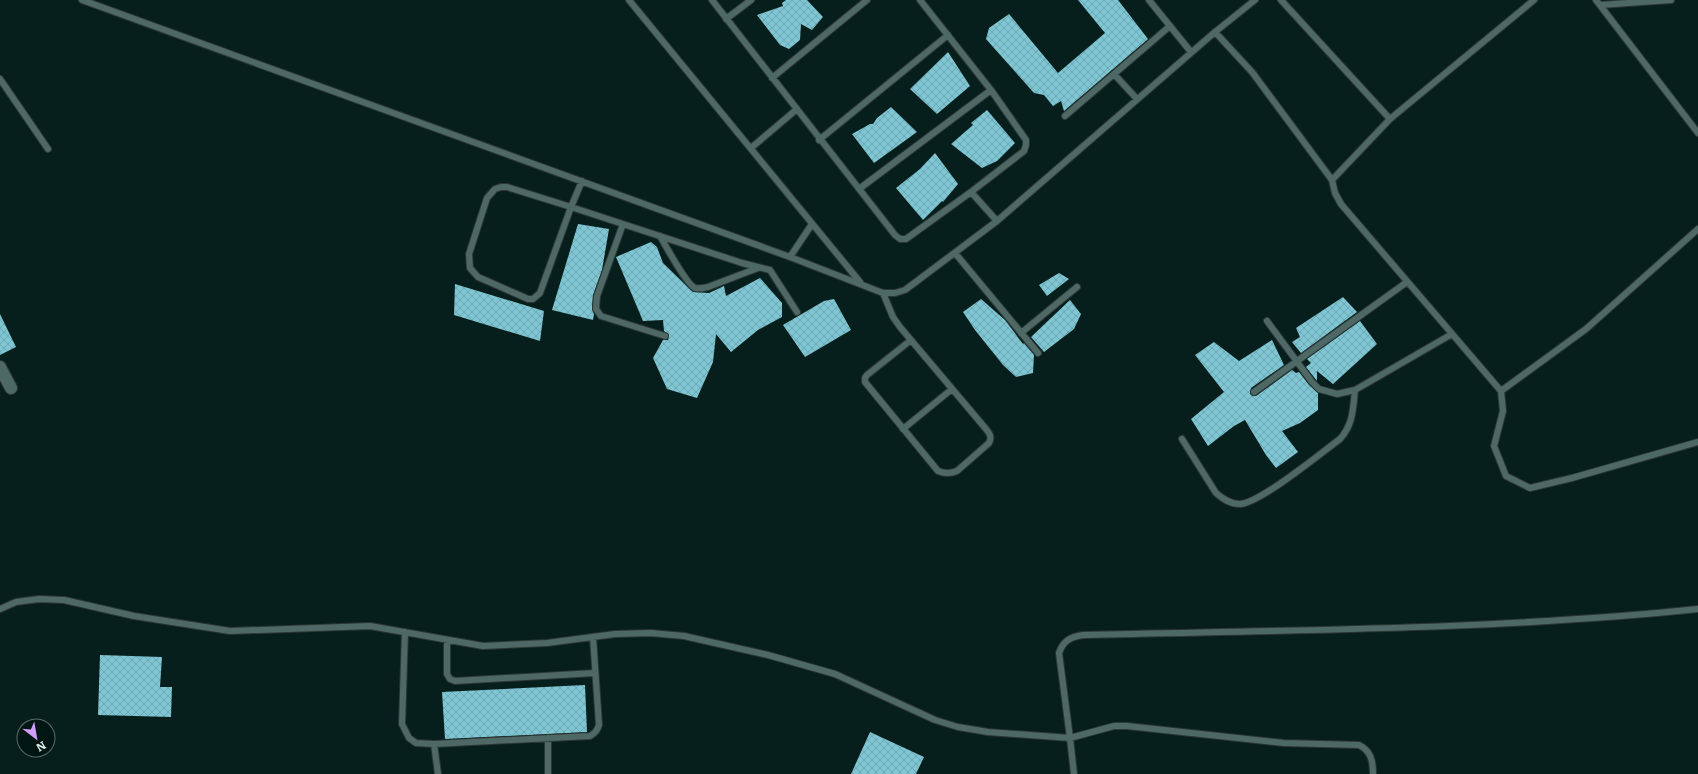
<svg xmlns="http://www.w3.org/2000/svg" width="1698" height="774" font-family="Literata,serif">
  <defs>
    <pattern id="building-cross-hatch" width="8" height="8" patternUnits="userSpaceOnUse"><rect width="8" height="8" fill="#7ec6d3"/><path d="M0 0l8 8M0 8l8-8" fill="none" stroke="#6fa6b0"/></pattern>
  </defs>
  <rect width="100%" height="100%" fill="#061f1c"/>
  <!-- building -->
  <path fill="url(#building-cross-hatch)" d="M786,0H807L823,17L812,30L801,24L800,40L789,49L780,45L757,15L783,6L782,3Z
    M1078,0H1118L1148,39L1064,111L1061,101L1053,106L1044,95L1034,93L986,39L989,28L1009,14L1058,73L1105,33Z
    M948,52L970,86L937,114L910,89Z
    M891,107L917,132L874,163L852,134L870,124H873L877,118Z
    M987,110L1015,143L997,161L982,168L951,144L973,125L971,123Z
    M935,153L958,184L943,202L942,201L923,220L896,188L920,169Z
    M578,224L609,229L602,270L593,295L592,309L594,314L593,320L552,310Z
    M651,242L657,247L663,263L693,292L709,293L724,286L726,296L760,278L782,303V317L758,330L731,352L716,334L713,362L697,398L667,389L653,358L663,340H668L669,335L664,331L663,320L643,321L616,257Z
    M1059,273L1069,279L1047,296L1039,285Z
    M455,284L544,311L540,341L454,315Z
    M1343,297L1357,312L1301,353L1292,342L1300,337L1296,328Z
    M834,299L851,330L805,357L783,325L824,301Z
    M981,299L1005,320L1023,344L1024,343L1034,355L1033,373L1016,377L1003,365L975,330L963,312Z
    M1070,300L1081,314L1074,329L1044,352L1031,337Z
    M0,314L16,347L0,355Z
    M1360,321L1377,344L1333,384L1317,371V381L1306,367L1311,363L1307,359Z
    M1272,340L1284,365L1251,388L1250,394L1253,396H1256L1292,370L1296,373L1299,372L1309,385L1318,393V410L1300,423L1282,431L1298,452L1276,468L1266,455L1245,420L1234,426L1208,446L1191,419L1224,392L1195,355L1214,342L1239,361Z
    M100,655L162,657L160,687H172L171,717L98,715Z
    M585,685L587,732L445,739L442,692Z
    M870,732L924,757L916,774H851Z"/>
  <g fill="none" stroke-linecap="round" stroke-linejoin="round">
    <defs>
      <path id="service" d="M82,0L790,257L883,293H895L905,290L997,221L1215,32L1255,0
        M629,0L860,282
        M712,0L895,235L900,239H906L971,192L1024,151L1026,145V140L991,90L920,0
        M1149,0L1191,52
        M1281,0L1390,119L1534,0
        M1596,0L1698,133
        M1600,5L1671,0
        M726,19L751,0
        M1215,32L1252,72L1332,180
        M1114,74L1137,99
        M772,78L867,0
        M0,79L48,149
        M1065,116L1170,26
        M1390,119L1332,180L1335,193L1341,204L1501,391L1503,411L1494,446L1506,476L1530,488L1572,478L1698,442
        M819,140L948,35
        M751,148L797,109
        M582,181L571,207L540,293L533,299H528L478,277L470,268L469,254L487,198L495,189L501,187H507L571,207L742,263L770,270L797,312
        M859,189L991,90
        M971,192L997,221
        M623,224L597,296L596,309L601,316L665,336
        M660,236C666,246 686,284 695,288C700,289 703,288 708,287L758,268
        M955,253L1038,353
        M790,257L812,224
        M883,293L893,317L900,327L986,429C990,434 992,437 989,443L957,471C950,474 945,474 938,471L865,382V378L867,375L911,340
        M1267,321L1312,382L1319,389L1337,394L1355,390L1452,334
        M1021,333L1077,287
        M1501,391L1586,329L1698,229
        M1254,392L1407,282
        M903,429L952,389
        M1182,439L1216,493C1223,499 1230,504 1240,504C1260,503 1321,453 1340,439C1353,425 1353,409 1355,390
        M0,609L16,602L39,599L64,600L134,616L230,631L370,626L483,646L547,643L615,634L651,633L684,636L768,655L835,674L935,720L958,727L988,732L1070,738L1114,726H1127L1284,743L1359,745C1371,751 1373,761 1373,774
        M405,632L402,724L409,738L416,743L434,744L590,736C595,733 597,731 599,725L593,637
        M447,640V674L450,679L455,681L595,673
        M434,744L438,774
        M548,774V738
        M1074,774L1070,738L1059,653C1063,641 1070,637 1083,635C1288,630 1494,630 1698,609"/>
      <path id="minor" d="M0,367L11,388"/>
    </defs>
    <!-- service casing -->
    <use href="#service" stroke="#2d3735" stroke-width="8"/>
    <!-- minor casing -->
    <use href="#minor" stroke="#2d3735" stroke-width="14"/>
    <!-- service -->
    <use href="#service" stroke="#4e6965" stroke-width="6"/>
    <!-- minor -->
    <use href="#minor" stroke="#4e6965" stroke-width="12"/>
  </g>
  <!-- north arrow -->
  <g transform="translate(36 738) rotate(149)"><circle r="19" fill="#001613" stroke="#596c69"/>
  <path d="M0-3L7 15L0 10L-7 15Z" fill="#d29cfd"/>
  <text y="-6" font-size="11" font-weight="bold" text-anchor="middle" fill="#dfedeb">N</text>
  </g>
</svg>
